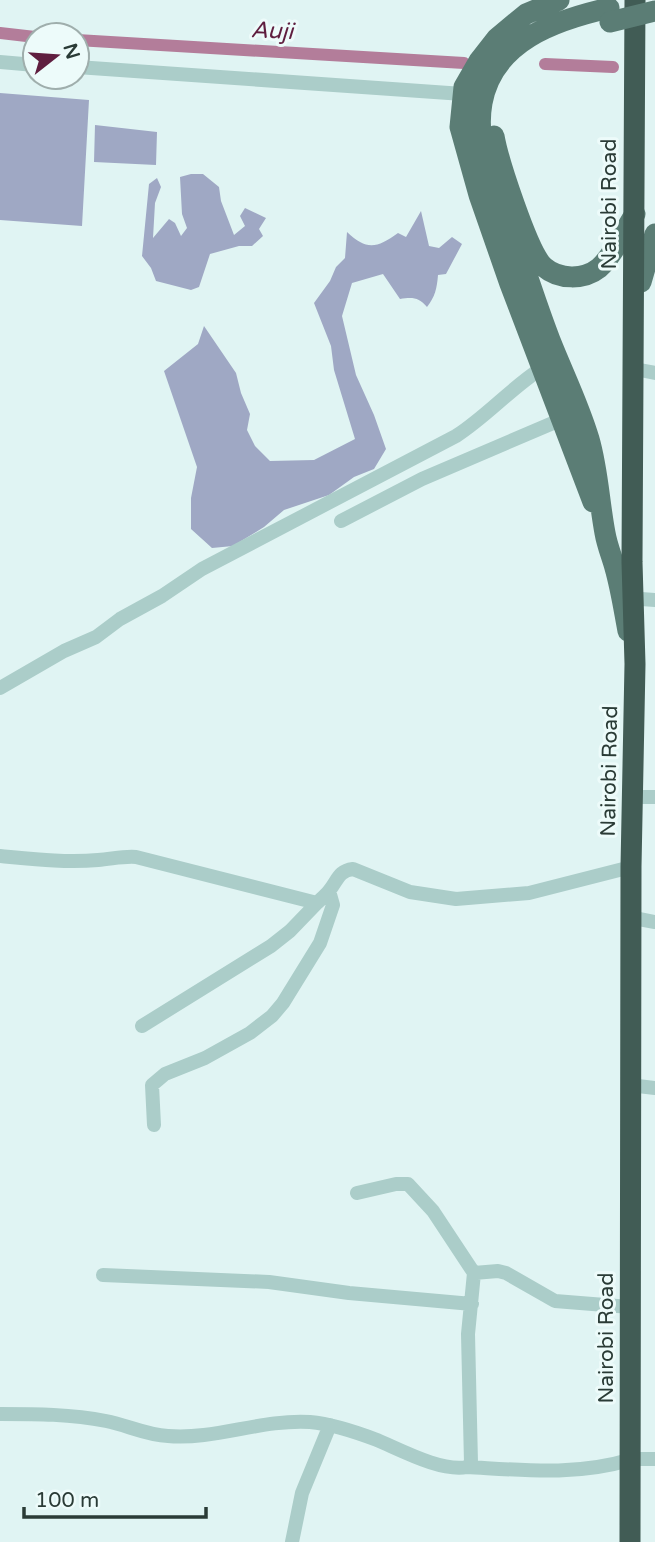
<svg xmlns="http://www.w3.org/2000/svg" width="655" height="1542" font-family="'Varela Round',sans-serif">
  <rect width="100%" height="100%" fill="#e0f4f3"/>
  <!-- green -->
  <path fill="#9fa8c4" d="M0,93L89,100L82,226L0,220Z
    M95,125L157,132L156,165L94,162Z
    M191,174H203L219,187L221,201L234,235L245,226L240,216L245,208L266,218L259,229L263,236L252,246H239L210,254L199,287L191,290L156,281L151,268L142,256L149,184L157,178L161,187L155,203L153,238L169,219L175,223L181,236L187,228L182,214L180,177Z
    M421,211L429,246L439,248L452,237L462,244L446,274L438,275C437,288 435,297 427,307C419,297 412,297 400,299L383,274L352,283L342,316L356,375L374,415L386,449L374,469L354,477L329,495L284,510L264,527L233,546L212,548L191,529V498L197,467L164,371L198,344L204,326L236,373L241,393L250,414L247,430L255,446L270,461L314,460L355,439L334,370L331,346L314,303L330,281L336,267L345,258L347,232C367,251 377,248 398,233L406,237Z"/>
  <g fill="none" stroke-linecap="round" stroke-linejoin="round">
    <!-- canal -->
    <path stroke="#b37d9a" stroke-width="12" d="M0,33L35,37
      M77,40L464,63
      M545,64L613,67"/>
    <!-- street -->
    <path stroke="#abcdc9" stroke-width="14" d="M0,62L35,65
      M77,67L463,94
      M640,370L655,373
      M341,521L422,479L560,420
      M641,599L655,600
      M0,688L64,651L96,637L120,619L162,596L202,569L456,436C487,416 511,388 542,368
      M638,797H655
      M0,856C32,859 66,863 98,860C112,859 123,856 136,857L317,903C321,899 326,895 329,891C338,880 338,871 353,869L410,892L456,899L529,893L631,867
      M639,919L655,922
      M142,1026L271,946L290,931L317,903
      M638,1086L655,1088
      M154,1125L152,1085L165,1074L205,1058L250,1033L272,1016L283,1003L320,943L333,905L329,891
      M474,1273L498,1271L506,1273L555,1301L630,1307
      M103,1275L269,1282L349,1293L472,1304
      M0,1414C36,1414 71,1414 106,1421C127,1425 146,1435 168,1436C215,1440 262,1419 310,1422C332,1424 356,1432 377,1440C401,1450 441,1472 467,1467L471,1463L468,1334L474,1273L433,1211L408,1184H396L357,1193
      M639,1459H655
      M467,1467C522,1470 576,1476 629,1460
      M292,1542L302,1493L330,1425"/>
    <!-- primary -->
    <path stroke="#5b7d75" stroke-width="21" d="M559,0L526,14L497,38L479,61L464,87L460,127L479,195L510,284L593,502
      M609,8C556,20 493,41 482,103C474,147 496,190 511,230C525,267 536,304 550,340C563,373 579,405 589,439C598,470 599,501 605,533C607,545 612,557 615,568C621,589 624,610 628,631
      M494,136C498,159 528,253 544,267C559,280 584,280 599,268C613,256 625,229 635,214
      M641,282L655,234"/>
    <!-- highway -->
    <path stroke="#415c55" stroke-width="21" d="M630,1542L631,867L635,664L632,562L635,0"/>
    <!-- primary-bridge -->
    <path stroke="#5b7d75" stroke-width="21" d="M610,22L655,11"/>
  </g>
  <g text-anchor="middle" stroke-width="6" stroke-linejoin="round" paint-order="stroke">
    <!-- street labels -->
    <g font-size="21" fill="#2a3b36" stroke="#edfbfa">
      <text transform="translate(609 204) rotate(-90)" y="7">Nairobi Road</text>
      <text transform="translate(609 771) rotate(-89)" y="7">Nairobi Road</text>
      <text transform="translate(606 1338) rotate(-90)" y="7">Nairobi Road</text>
    </g>
    <!-- water labels -->
    <g font-size="23" font-style="italic" fill="#5f1e3f" stroke="#edfbfa">
      <text transform="translate(272 30) rotate(3)" y="8">Auji</text>
    </g>
  </g>
  <!-- north arrow -->
  <g transform="translate(56 56) rotate(73)"><circle r="33" fill="#edfbfa" stroke="#9faeac" stroke-width="2"/>
  <path d="M0-5L12 26L0 18L-12 26Z" fill="#5f1e3f"/>
  <text y="-10" font-size="19" font-weight="bold" text-anchor="middle" fill="#2a3b36">N</text>
  </g>
  <!-- scale -->
  <path d="M24 1507v10h182v-10" fill="none" stroke="#2a3b36" stroke-width="3.5"/>
  <text x="35" y="1507" font-size="21" fill="#2a3b36" stroke="#edfbfa" stroke-width="5" paint-order="stroke">100 m</text>
</svg>
